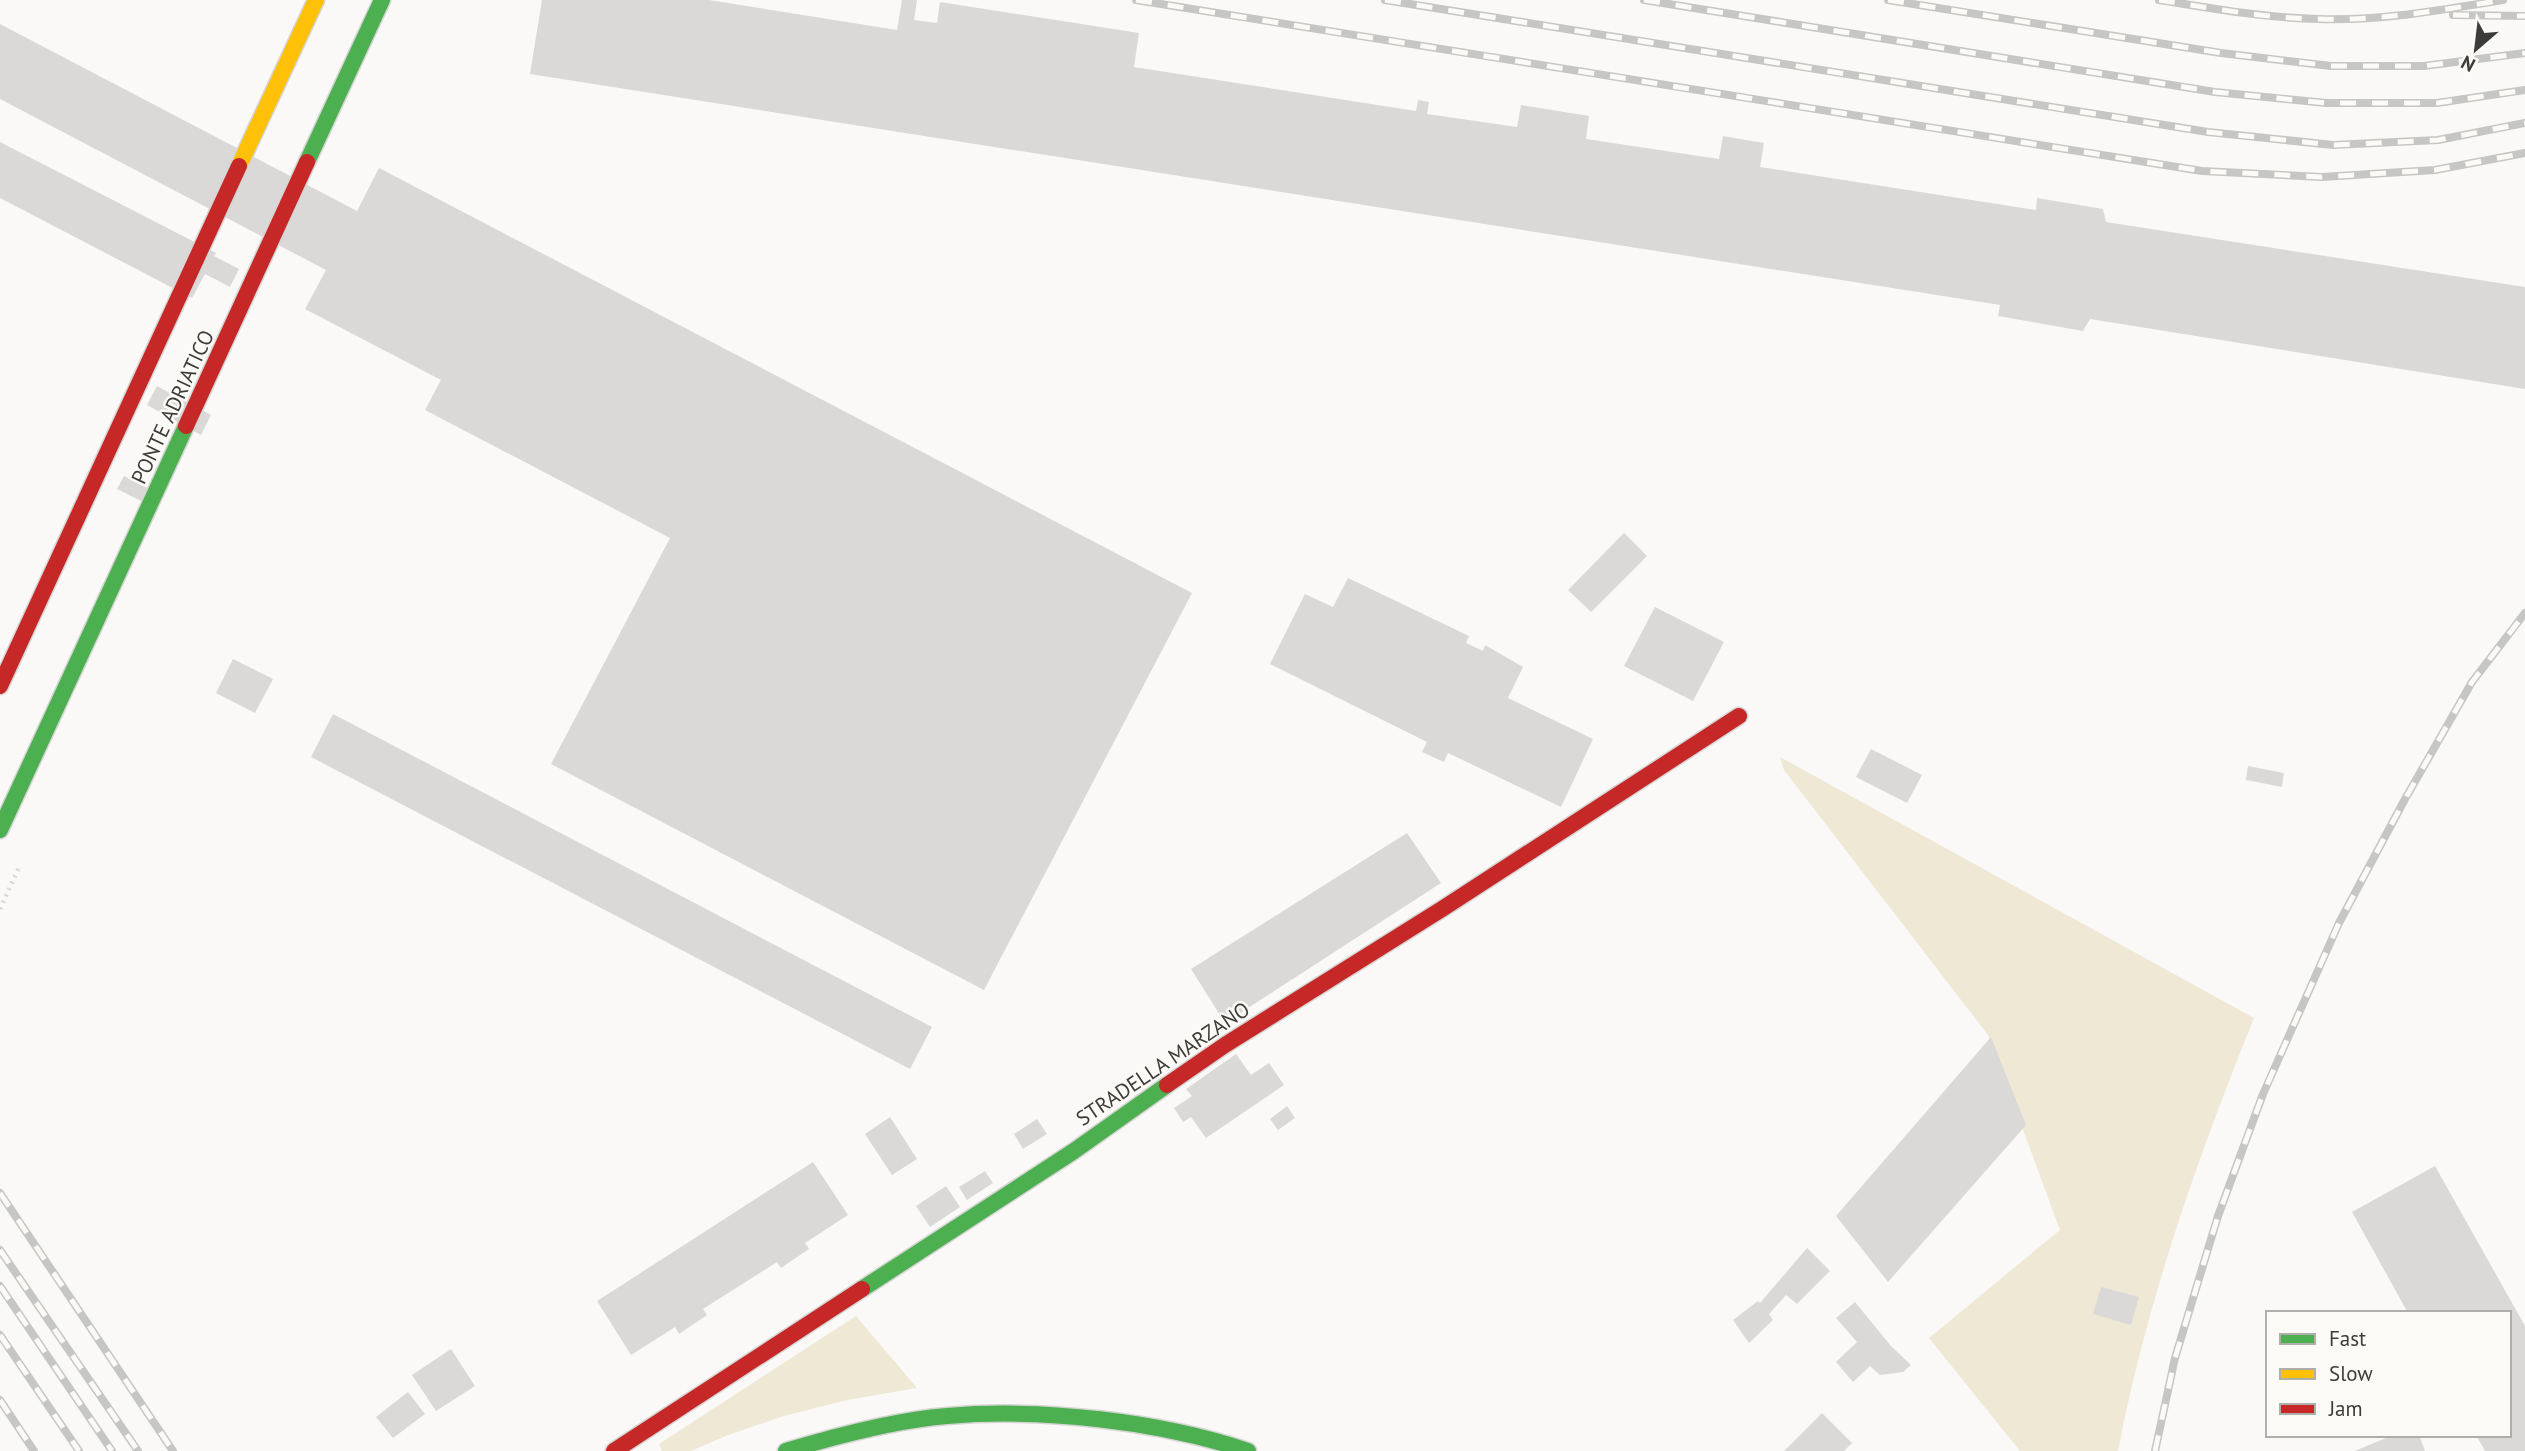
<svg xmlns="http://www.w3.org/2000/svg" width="2525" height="1451" font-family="'PT Sans',sans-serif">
  <rect width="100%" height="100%" fill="#faf9f7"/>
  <!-- green -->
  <path fill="#eee8d5" d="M1780,757L2254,1018C2197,1159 2147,1301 2118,1451H2020L1929,1338L2060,1230L1988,1035L1784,770Z
    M856,1316L917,1388L847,1400L784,1416L728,1435L691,1451H662L659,1444Z"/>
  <!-- building -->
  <path fill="#dad9d8" d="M542,0H709L897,30L902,0H917L914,20L937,23L940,2L1139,33L1134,67L1416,111L1418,100L1429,102L1427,114L1517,127L1521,105L1589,116L1586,139L1719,159L1723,136L1764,143L1760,167L2036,210L2037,198L2103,209L2106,222L2525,287V389L2090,319L2083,331L1998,316L2000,305L530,74Z
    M0,24L357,211L379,168L1192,593L984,990L551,764L670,538L425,410L441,380L305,309L326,270L0,99Z
    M0,142L216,253L214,256L239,269L230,287L205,274L192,298L0,198Z
    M157,386L211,415L201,435L147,405Z
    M124,476L160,494L153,507L117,489Z
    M1624,533L1647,556L1591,612L1568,590Z
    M1348,578L1469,636L1466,643L1483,651L1485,645L1523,667L1508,698L1593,739L1561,807L1448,753L1444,762L1422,752L1427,742L1270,664L1305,594L1333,607Z
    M1655,607L1724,642L1693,701L1624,666Z
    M233,659L273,679L255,713L216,693Z
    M333,714L932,1027L910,1069L311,757Z
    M1871,749L1922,775L1907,803L1856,777Z
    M2248,766L2284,773L2282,787L2246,780Z
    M1407,833L1441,883L1225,1023L1191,969Z
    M1991,1037L2026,1125L1888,1282L1836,1216Z
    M1236,1054L1251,1075L1269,1063L1284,1085L1206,1138L1191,1117L1183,1122L1174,1108L1192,1096L1186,1089Z
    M1287,1106L1295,1118L1278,1130L1270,1119Z
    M890,1117L917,1159L892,1175L865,1134Z
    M1037,1119L1047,1134L1023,1149L1014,1134Z
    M813,1162L848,1215L805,1243L809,1249L781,1268L777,1262L703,1309L707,1315L679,1334L675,1327L631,1355L597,1301Z
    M2435,1166L2525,1326V1451H2485L2476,1435H2509V1313H2408L2352,1212Z
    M985,1171L993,1183L967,1200L959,1187Z
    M946,1186L960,1207L930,1227L916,1206Z
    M1807,1248L1830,1271L1797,1304L1786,1295L1769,1314L1773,1320L1749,1343L1733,1320L1758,1301L1760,1303Z
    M2101,1287L2139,1297L2131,1325L2093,1314Z
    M1855,1302L1891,1346L1911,1365L1903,1372L1880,1375L1870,1366L1853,1382L1836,1362L1857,1342L1836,1318Z
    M451,1349L475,1386L436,1411L412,1375Z
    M408,1392L425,1414L393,1438L376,1417Z
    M1822,1413L1852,1443L1844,1451H1784Z
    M2393,1435H2419L2425,1451H2355Z"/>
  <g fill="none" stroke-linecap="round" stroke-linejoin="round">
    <defs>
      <path id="fast" d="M307,162L382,0
        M0,830L186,426
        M862,1289L1074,1151L1167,1085
        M786,1451C836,1436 895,1420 947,1416C1041,1408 1159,1421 1248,1451"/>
      <path id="slow" d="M239,166L316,0"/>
      <path id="jam" d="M186,426L307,162
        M0,686L239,166
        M1167,1085L1225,1045L1442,909L1739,716
        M614,1451L862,1289"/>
    </defs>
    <!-- fast casing -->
    <use href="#fast" stroke="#d5d5d3" stroke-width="19"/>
    <!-- slow casing -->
    <use href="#slow" stroke="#d5d5d3" stroke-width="19"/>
    <!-- jam casing -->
    <use href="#jam" stroke="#d5d5d3" stroke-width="19"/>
    <!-- path -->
    <path stroke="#d7d7d6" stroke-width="4.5" stroke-dasharray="2 5" stroke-linecap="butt" d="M0,909L20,865"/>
    <!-- fast -->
    <use href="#fast" stroke="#4caf50" stroke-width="16"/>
    <!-- slow -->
    <use href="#slow" stroke="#ffc107" stroke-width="16"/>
    <!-- jam -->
    <use href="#jam" stroke="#c62828" stroke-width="16"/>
    <defs>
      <path id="rail" d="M1136,0L2202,171L2322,177L2435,170L2525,153
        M1385,0L2208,132L2333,145L2438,140L2525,123
        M1644,0L2215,92L2326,103H2437L2525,90
        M1888,0L2221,53L2331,66H2424L2525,53
        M2159,0C2211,8 2265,18 2318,19C2380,21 2442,10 2503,0
        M2453,15L2525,16
        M0,1193L173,1451
        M0,1250L138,1451
        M0,1286L112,1451
        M0,1335L79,1451
        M0,1400L34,1451
        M2155,1451L2175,1358L2218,1216L2263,1094L2339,923L2405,799L2472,682L2525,613"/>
    </defs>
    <!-- rail casing -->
    <use href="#rail" stroke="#c6c6c5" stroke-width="8"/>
    <!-- rail -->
    <use href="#rail" stroke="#fbfaf6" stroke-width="5" stroke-dasharray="16" stroke-linecap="butt"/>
  </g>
  <g text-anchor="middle" stroke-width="5" stroke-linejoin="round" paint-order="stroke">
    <!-- street labels -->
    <g font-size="21" fill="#3c3c3a" stroke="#fbfaf6">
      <text transform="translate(173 407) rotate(-65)" y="7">PONTE ADRIATICO</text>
      <text transform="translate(1163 1064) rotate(-34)" y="7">STRADELLA MARZANO</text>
    </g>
  </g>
  <!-- legend -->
  <rect x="2266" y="1311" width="245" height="126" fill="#fbfaf6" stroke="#afaeab" stroke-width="2"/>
  <rect x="2280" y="1334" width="35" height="10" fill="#4caf50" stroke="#afaeab" stroke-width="2"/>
  <text x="2329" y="1346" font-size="21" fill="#3c3c3a">Fast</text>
  <rect x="2280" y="1369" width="35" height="10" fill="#ffc107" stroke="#afaeab" stroke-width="2"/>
  <text x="2329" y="1381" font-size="21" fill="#3c3c3a">Slow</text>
  <rect x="2280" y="1404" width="35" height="10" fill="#c62828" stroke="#afaeab" stroke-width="2"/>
  <text x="2329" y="1416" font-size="21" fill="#3c3c3a">Jam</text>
  <!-- north arrow -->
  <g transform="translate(2476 49) rotate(208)" stroke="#fbfaf6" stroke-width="5" paint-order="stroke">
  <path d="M0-5L12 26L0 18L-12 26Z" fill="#3c3c3a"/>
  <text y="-10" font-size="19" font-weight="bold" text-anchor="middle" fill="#3c3c3a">N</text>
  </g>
</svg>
